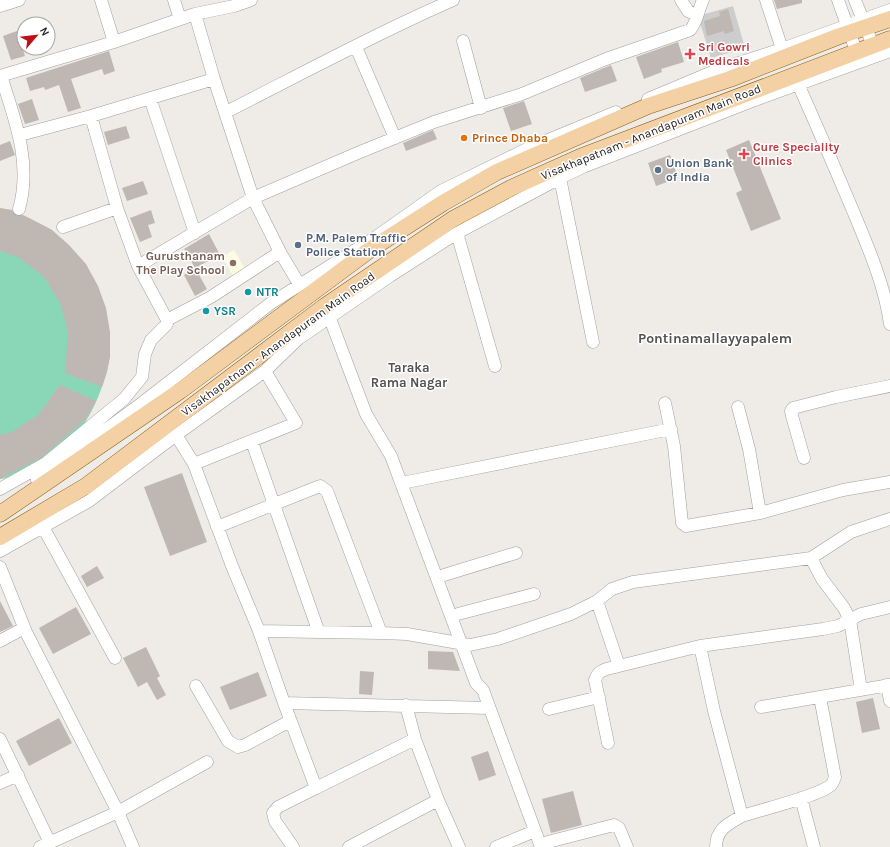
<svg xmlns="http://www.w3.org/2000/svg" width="890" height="847" font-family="Karla,sans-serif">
  <rect width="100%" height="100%" fill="#efebe6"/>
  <!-- education -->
  <path fill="#fcfce1" d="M234,250L245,269L233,276L222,257Z"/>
  <!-- religious -->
  <path fill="#cdcdcd" d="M733,6L745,48L711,58L698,16Z"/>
  <!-- pitch -->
  <path fill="#8ad7b7" d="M0,208L29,218L52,230L110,356C105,386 91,420 70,442C59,454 43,461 29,468C19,473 10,478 0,479Z"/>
  <!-- building -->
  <path fill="#bfb7b2" d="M774,0H802V3L777,9Z
    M728,9L734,31L725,34L724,31L707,36L704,21L720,16L719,12Z
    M17,31L25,56L11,60L3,36Z
    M678,42L684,62L661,69L662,72L644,79L636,57Z
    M109,51L115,71L104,75L102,69L71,79L81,108L68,112L59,85L45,90L44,87L30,91L26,78Z
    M611,65L617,81L585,92L580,78Z
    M32,99L39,120L25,124L18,104Z
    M524,101L532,124L511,131L503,108Z
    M126,126L130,138L108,145L104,132Z
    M433,130L437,139L406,151L403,143Z
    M749,140L781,219L751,231L736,193L742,190L726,150Z
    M10,141L15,155L0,161V145Z
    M670,155L678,178L656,186L648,163Z
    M143,181L148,194L127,201L122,188Z
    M0,208L12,210L17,216L23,215L29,218L52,230L69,245L86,264L98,286L106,308L110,332V356L107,372L102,387L65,373L68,332L60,303L44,277L20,258L0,251Z
    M151,210L155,223L148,225L152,237L140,242L130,218Z
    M209,234L220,255L195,268L184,249Z
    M195,268L207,289L195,296L184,275Z
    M60,385L96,401L86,419L42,457L0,479V435L12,432L38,415Z
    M182,473L207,542L170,556L144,487Z
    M97,566L104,578L87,587L81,576Z
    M0,601L13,626L0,632Z
    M76,607L91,634L53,654L39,628Z
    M146,647L160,676L157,678L166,695L157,700L147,682L138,687L123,658Z
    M428,651L453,652L460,671L428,669Z
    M360,671L374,672L372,695L359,694Z
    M258,672L267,696L230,710L220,687Z
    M873,698L880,729L862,733L856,702Z
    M59,718L72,743L29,766L16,741Z
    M488,751L496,775L479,781L471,757Z
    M573,791L582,825L551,833L542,799Z"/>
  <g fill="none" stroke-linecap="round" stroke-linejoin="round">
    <defs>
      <path id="minor" d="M101,0L114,42
        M174,0L180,19
        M681,0L688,11L697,15
        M766,0L782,49
        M838,0L859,59
        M855,0L876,53
        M0,6L19,0
        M195,14L234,6L251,0
        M463,41L481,108
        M356,47L395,138
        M0,76L114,42L195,14L214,79L253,198L280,252L299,284
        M1,76C15,120 32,163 19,209
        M798,84C818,128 837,173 856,218C870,252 885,287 890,324
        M150,98L195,233
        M648,99L717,70L782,49L890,10
        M226,112C301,74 375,34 453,0
        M91,116L214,79
        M560,178L593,342
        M63,227L117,208
        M457,233L495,366
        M138,266L253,198L360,152L434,122L522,94L606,59L690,30C696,25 699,8 703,0
        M329,316L366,414L391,456L476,683L483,690L541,847
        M167,320L211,297L280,252
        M665,403L674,446L682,523L686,526L760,513L843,490L890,482
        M738,407L749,449L760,513
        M176,435L194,464L296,423L265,371
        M252,442L318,630
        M804,458L792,416L791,411L793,408L836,397L890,386
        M194,464L232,566L259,631L381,633L407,634L470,645L498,639L571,614L597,601
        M37,480L142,403L271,303L376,237L441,191L531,147L616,112
        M407,482L671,429
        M0,489L46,463L124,399L142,377L145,354L151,340L167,324V320L138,266L117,208L91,116L20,135
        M890,519L851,532L811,558L633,582L612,589L597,601L619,666L700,646L823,629L838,626L861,614L890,607
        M43,527L115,658
        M217,527L320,486L327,491L381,633
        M0,551L89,501L176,435L265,371L298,339L390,276L457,233L560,178L583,167L755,100L890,51
        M811,558L822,579L844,608L850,620L861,690
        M0,567L26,632L118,812L133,847
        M444,575L516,553
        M458,614L534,594
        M259,631L284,703L489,708
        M0,641L24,628
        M700,646L714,711L742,816C760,810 819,796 831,785C833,783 834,780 835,777L820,697
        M887,685L890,701
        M196,686L228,741L238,747L245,745L290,721
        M284,703L316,788L415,739L406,705
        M761,707L890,685
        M549,709L599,697
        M0,739L50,843
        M608,743L595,680C598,669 608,669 619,666
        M0,783L18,775
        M801,798L814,847
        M438,800L459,847
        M540,844L614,825L619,828L627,847
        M40,847L118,812L207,762
        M293,847L275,821L273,813L278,807L316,788
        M349,847L438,800L415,739
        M496,847L535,831
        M716,847C716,829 728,824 742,816"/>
      <path id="major" d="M0,514L180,391L371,249L443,203L497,172L648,106L730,79L837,37L890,19
        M0,537L86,486L325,306L453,219L511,188L580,157L890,39"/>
    </defs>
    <!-- minor casing -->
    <use href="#minor" stroke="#a0a0a0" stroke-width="13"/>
    <!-- major casing -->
    <use href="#major" stroke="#8c5f0d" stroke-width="17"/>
    <!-- minor -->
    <use href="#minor" stroke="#fff" stroke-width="12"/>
    <!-- major -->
    <use href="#major" stroke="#f4d0a5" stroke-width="16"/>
  </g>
  <!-- markers -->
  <g fill="#e0444e" stroke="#fff" stroke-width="1.5">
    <path d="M688 48h4v4h4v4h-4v4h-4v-4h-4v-4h4z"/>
    <path d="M742 148h4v4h4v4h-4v4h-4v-4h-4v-4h4z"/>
  </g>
  <circle fill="#e8710a" stroke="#fff" stroke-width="1.5" cx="464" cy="138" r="4"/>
  <g fill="#5c6f8a" stroke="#fff" stroke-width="1.5">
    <circle cx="658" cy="170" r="4"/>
    <circle cx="298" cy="245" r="4"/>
  </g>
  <circle fill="#8d6e63" stroke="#fff" stroke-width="1.5" cx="233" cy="263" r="4"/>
  <g fill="#0f9aa8" stroke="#fff" stroke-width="1.5">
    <circle cx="248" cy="292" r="4"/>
    <circle cx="206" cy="311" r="4"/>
  </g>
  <g text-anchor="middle" stroke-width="3" stroke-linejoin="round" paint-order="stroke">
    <!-- health labels -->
    <g font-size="12" font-weight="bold" fill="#be3a42" stroke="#fff" text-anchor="start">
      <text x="698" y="51">Sri Gowri<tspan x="698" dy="14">Medicals</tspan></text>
      <text x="753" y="151">Cure Speciality<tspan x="753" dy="14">Clinics</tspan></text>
    </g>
    <!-- street labels -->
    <g font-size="12" fill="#1f1f1f" stroke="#fff">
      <text transform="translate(651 132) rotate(-22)" y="4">Visakhapatnam - Anandapuram Main Road</text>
      <text transform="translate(278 344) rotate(-36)" y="4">Visakhapatnam - Anandapuram Main Road</text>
    </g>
    <!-- food labels -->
    <g font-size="12" font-weight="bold" fill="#c56008" stroke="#fff" text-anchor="start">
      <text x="472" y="142">Prince Dhaba</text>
    </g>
    <!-- service labels -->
    <g font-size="12" font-weight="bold" fill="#4e5e75" stroke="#fff" text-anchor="start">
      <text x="666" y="167">Union Bank<tspan x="666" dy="14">of India</tspan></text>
      <text x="306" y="242">P.M. Palem Traffic<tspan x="306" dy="14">Police Station</tspan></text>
    </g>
    <!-- education labels -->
    <g font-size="12" font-weight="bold" fill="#785e54" stroke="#fff" text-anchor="end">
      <text x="225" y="260">Gurusthanam<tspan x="225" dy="14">The Play School</tspan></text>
    </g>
    <!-- culture labels -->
    <g font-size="12" font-weight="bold" fill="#0d838f" stroke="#fff" text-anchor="start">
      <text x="256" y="296">NTR</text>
      <text x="214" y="315">YSR</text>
    </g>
    <!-- neighbourhood labels -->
    <g font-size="13" font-weight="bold" fill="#525252" stroke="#fff">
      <text x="409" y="372">Taraka<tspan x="409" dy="15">Rama Nagar</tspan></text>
    </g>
    <!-- quarter labels -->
    <g font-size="14" font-weight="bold" fill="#525252" stroke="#fff">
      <text x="715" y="343">Pontinamallayyapalem</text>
    </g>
  </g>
  <!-- north arrow -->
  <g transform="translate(36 36) rotate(62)"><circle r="19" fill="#ffffff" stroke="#a5a5a5"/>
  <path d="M0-3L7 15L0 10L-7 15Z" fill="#bc1115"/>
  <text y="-6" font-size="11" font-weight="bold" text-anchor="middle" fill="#1f1f1f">N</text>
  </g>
</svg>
